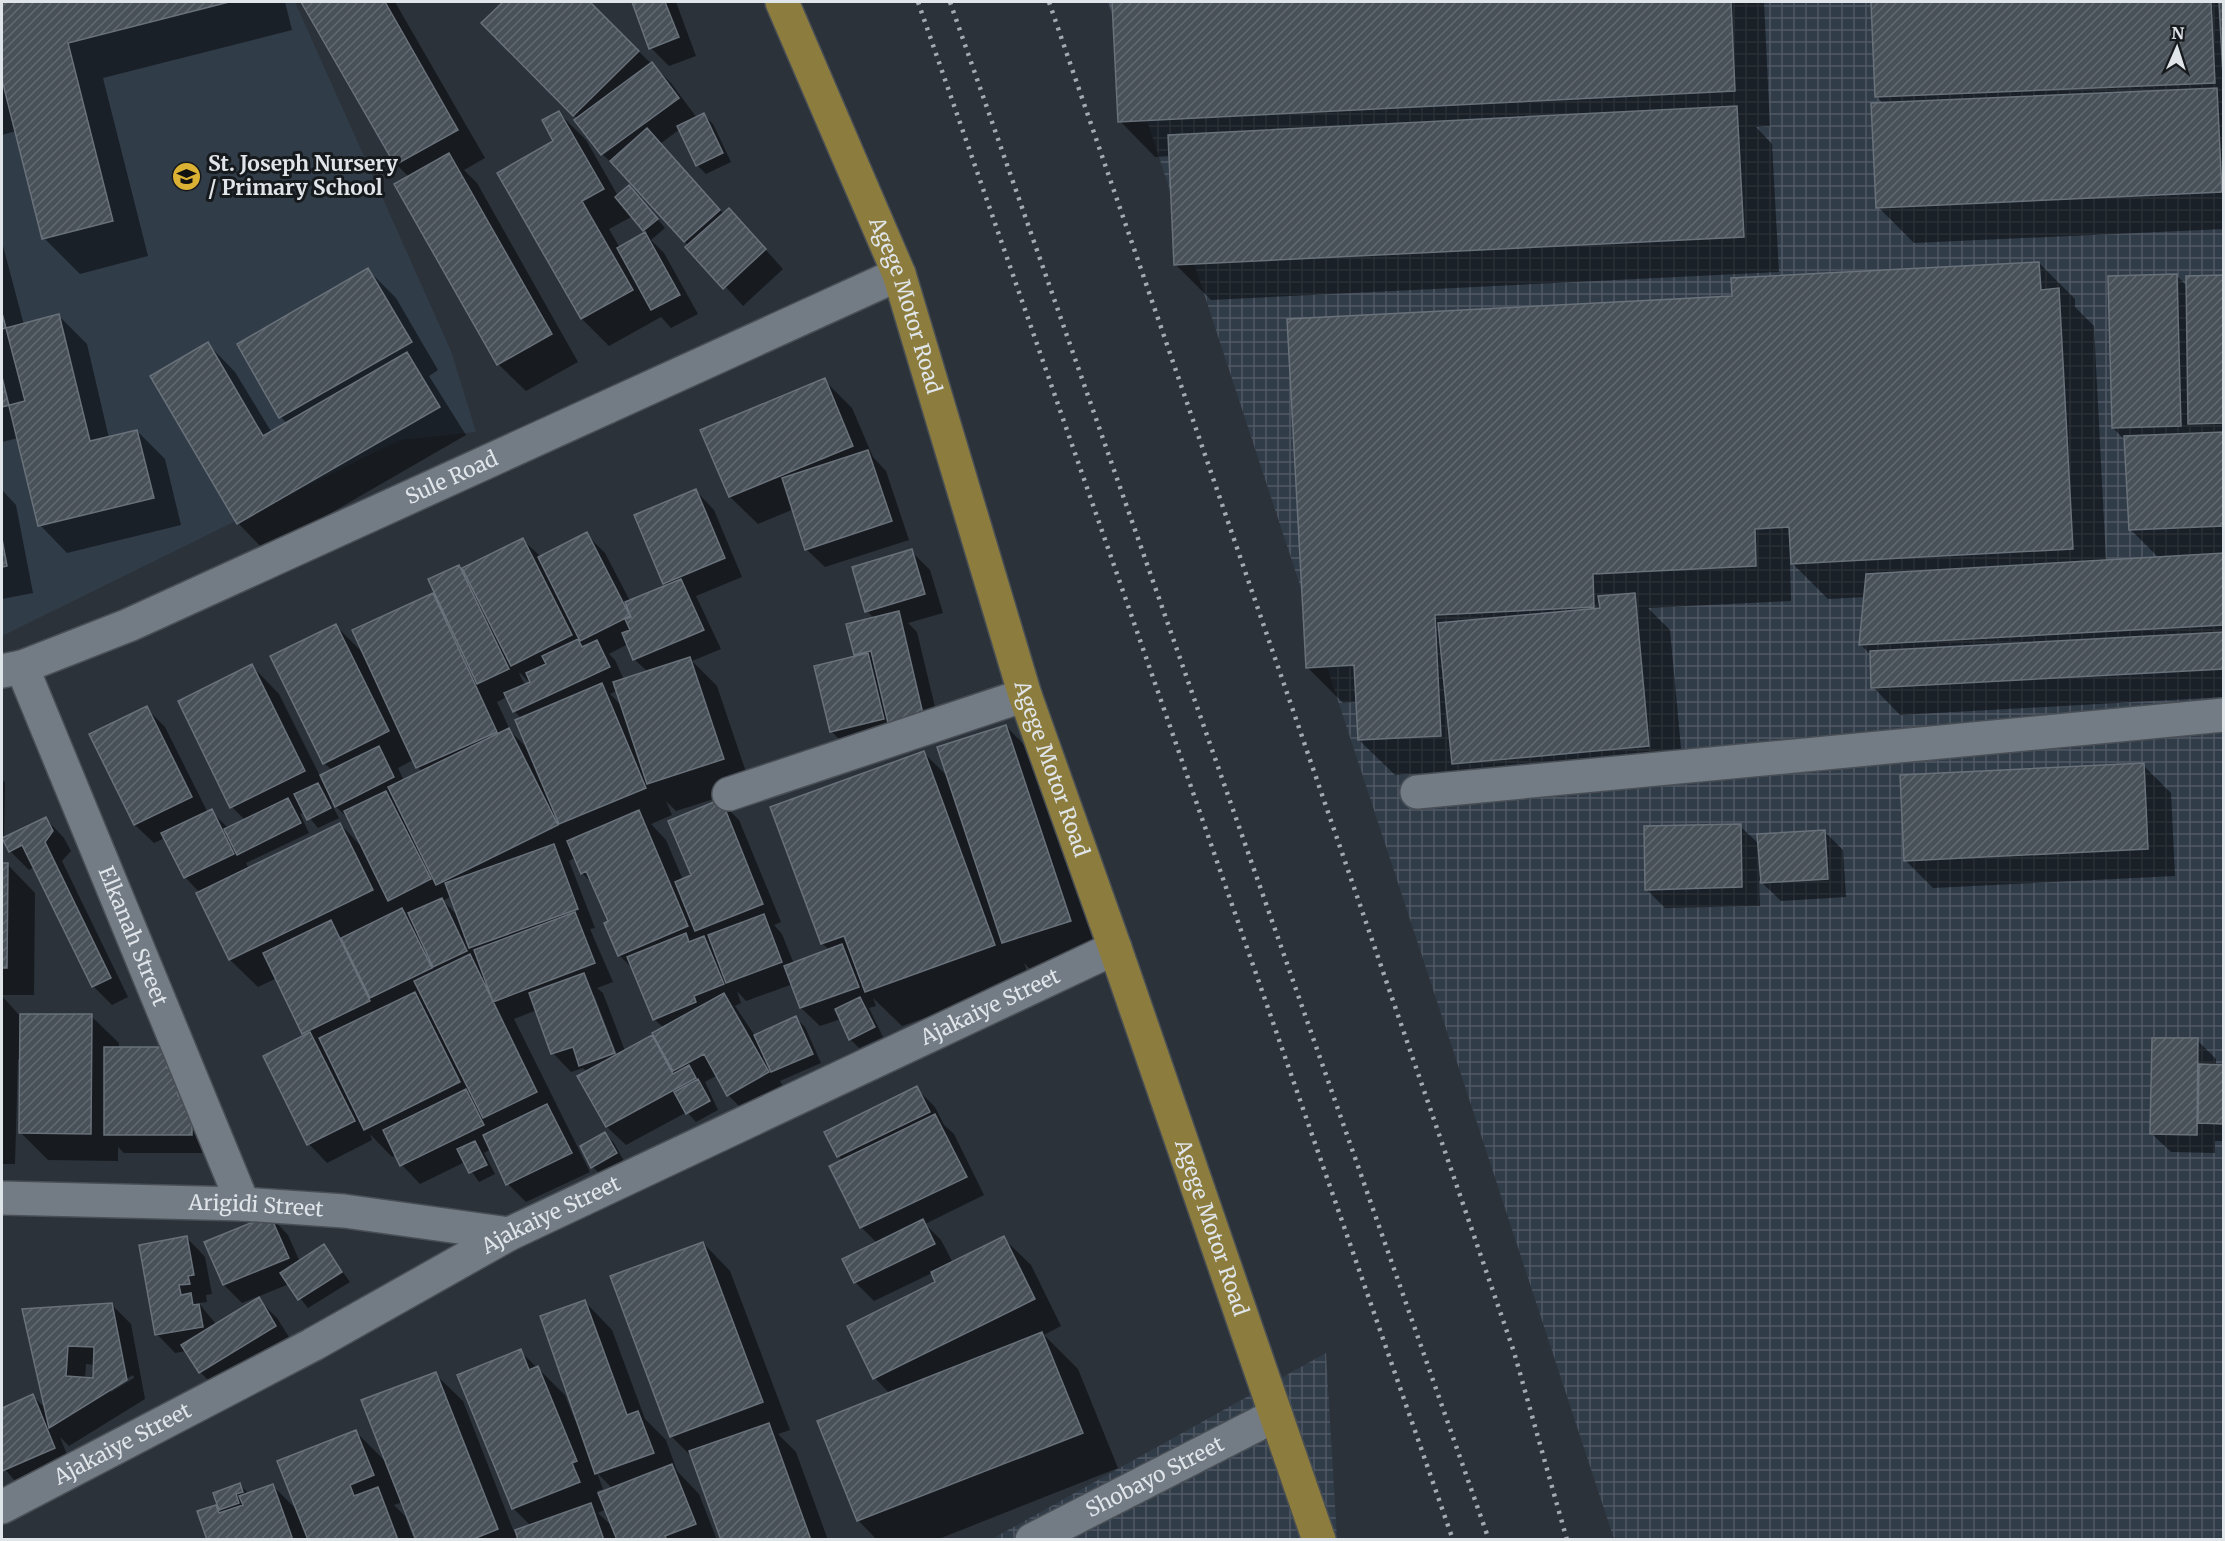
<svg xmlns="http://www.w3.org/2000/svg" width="2225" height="1541" font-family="Merriweather,serif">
  <defs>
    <pattern id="industrial-grid" width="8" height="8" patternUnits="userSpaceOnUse" patternTransform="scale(1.5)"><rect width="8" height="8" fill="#313c49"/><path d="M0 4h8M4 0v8" fill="none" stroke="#4f5863"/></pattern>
    <pattern id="building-hatch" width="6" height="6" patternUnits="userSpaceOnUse" patternTransform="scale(1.5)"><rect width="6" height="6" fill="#485058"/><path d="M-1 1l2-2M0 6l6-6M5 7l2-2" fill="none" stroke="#626970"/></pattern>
  </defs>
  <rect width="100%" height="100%" fill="#2b323a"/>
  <!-- built -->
  <path fill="#313c49" d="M2,2H295L451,351L476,432L400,440L2,636Z"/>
  <!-- industrial -->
  <path fill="url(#industrial-grid)" d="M1108,2H2223V1539H1614Z
    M1326,1353L1337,1539H992Z"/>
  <!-- shadow -->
  <path fill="#0007" fill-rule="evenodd" d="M2,2H285L292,30L103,78L148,256L80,274L44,238L16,131L2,135Z
    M303,2H395L485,158L464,170L477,183L578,362L526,391L498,364L409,177L396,164Z
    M505,2H588L671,83L697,118L704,115L713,124L731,162L706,174L697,165L680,129L660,144L724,214L747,229L783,269L743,306L622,172L602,154L578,119L483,23Z
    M633,2H676L696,56L669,66L651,48Z
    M1113,2H1764L1770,126L1756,127L1772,144L1779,272L1211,300L1175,264L1170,156L1155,157L1120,121Z
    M1904,2H2224V229L1914,243L1878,207L1884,104L1876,96L1872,3Z
    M559,113L586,140L618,196H638L665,228L651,240L664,253L698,314L671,328L661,317L609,346L582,319L555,141ZM633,216L647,233L620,248L609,229Z
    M2,242L24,325L59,316L87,344L109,438L137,431L165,459L181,525L67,553L40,525L18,438L2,442Z
    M2039,263L2075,299V307L2094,326L2106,561L2159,558L2130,529L2126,441L2113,428L2176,275L2188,287L2224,277V697L1900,715L1873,687L1871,655L1861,645L1865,597L1828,599L1793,564H1790L1791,601L1648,608L1670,630L1684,781L1462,772L1395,775L1359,740L1357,702L1343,703L1307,667L1733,297Z
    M368,270L396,298L438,370L429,376L466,435L265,551L238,523L208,344L235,372L272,433L287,424L281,417Z
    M824,380L852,408L873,457L886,471L909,540L825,567L806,549L794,509L758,524L730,497L702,431Z
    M2,490L16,505L33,593L2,599Z
    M696,491L714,510L742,577L696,596L721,649L692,661L717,686L751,787L676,811L666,801L672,815L651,824L666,840L683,880L693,876L720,801L739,820L781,922L774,925L782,934L794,964L830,951L822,943L924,753L949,778L1006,726L1033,754L1098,948L1031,970L1024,963L1030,980L902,1026L873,998L876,1006L869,1008L883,1037L859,1048L850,1039L841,1019L820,1026L801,1008L793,984L746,1001L737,991L741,1003L735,1006L755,1036L796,1018L805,1027L821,1063L780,1081L786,1091L746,1113L728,1095L717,1075L705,1082L718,1110L696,1122L687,1112L626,1145L607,1127L579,1076L587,1072L583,1068L571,1072L553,1053L537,1010L514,1019L590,1172L526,1202L508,1184L491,1149L484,1153L495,1174L479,1182L465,1162L420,1184L402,1165L396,1155L392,1157L370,1134L372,1140L327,1163L309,1144L307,1036L277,978L258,987L230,960L198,894L200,893L185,877L165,838L154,843L135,825L91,735L146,708L165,727L208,813L211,811L228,828L245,820L232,807L252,666L279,694L320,776L332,770L324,763L336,626L364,654L432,595L440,602L459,566L462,570L523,540L541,557L586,534L605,553L630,601L667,586L664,583ZM628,644L634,659L648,672L624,680L615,660L609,654ZM519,673H520L530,683L525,685ZM618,690L623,707L610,694ZM507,697L514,711L522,719L530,751L511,732L497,702ZM413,760L422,772L404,781L398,768ZM330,801L349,819L362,847L340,824L249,869L246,863L309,833L300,814L305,812L318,828L339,818ZM576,857L582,873L593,884L610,922L619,955L634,970L654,1019L664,1028L660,1046L651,1037L625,1051L603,993L597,988L613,982L590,929L595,928L569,861ZM450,897L452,899L459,917L443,901ZM591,995H594L619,1060L616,1061Z
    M911,551L930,570L943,613L908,623L917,632L941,732L850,750L831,731L858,657L855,654L875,619L867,611Z
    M2143,765L2171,793L2175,876L1933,888L1905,860Z
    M2,779L5,783L4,836H2Z
    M46,819L64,838L71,851L62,861L128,997L112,1005L93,986L34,867L29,870L10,851Z
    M1740,826L1760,845L1825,832L1843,850L1846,897L1781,901L1759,880L1760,906L1665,908L1646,889Z
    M2,865H8L35,893L34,995H2Z
    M2,996L20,1016H91L119,1043V1049L167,1048L210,1153H124L118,1147V1161L48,1160L21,1133V1059H18L15,1164H2Z
    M2197,1040L2216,1059V1066L2224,1067V1141H2215V1153L2171,1152L2152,1134Z
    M916,1088L935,1107L944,1125L954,1134L984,1195L925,1224L941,1240L953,1263L1003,1238L1031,1265L1061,1326L1044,1335L1078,1369L1118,1468L936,1540H877L858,1520L890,1394L875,1378L849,1327L937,1283L932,1273L874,1301L855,1282L844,1260L877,1243L862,1228L831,1166L842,1161L826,1132Z
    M605,1134L614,1143L625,1163L602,1176L593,1167Z
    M270,1216L288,1235L300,1262L324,1246L350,1282L308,1308L289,1284L242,1303L224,1285Z
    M187,1238L205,1257L212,1294L206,1295L207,1302L199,1303L210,1317L217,1325L258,1299L277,1318L294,1345L219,1391L200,1372L187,1351L175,1353L157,1334Z
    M703,1243L730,1271L790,1430L778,1434L796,1452L828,1540H723L693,1458L671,1436Z
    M585,1302L612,1330L645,1419L666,1440L677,1471L699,1494L717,1540H418L403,1502L394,1505L405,1516L414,1540H209L216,1507L222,1513L215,1494L240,1485L249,1494L273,1486L299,1512L356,1432L388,1464L435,1374L463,1401L514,1532L531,1526L513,1508L520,1351L565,1395L575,1420L578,1419ZM597,1473L613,1489L598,1494L597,1491L603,1489ZM606,1509L613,1527L598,1513Z
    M112,1305L131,1324L145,1399L69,1446L60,1437L72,1467L22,1489L2,1466V1410L33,1396L47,1410L24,1310ZM86,1364L95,1365L94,1379H85ZM133,1375L134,1378L111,1392V1388Z"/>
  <!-- building -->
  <path fill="url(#building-hatch)" stroke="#69717a" stroke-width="1.5" fill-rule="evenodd" d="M2,2H229L68,43L113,221L42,239L2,80Z
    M301,2H385L458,130L395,165Z
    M503,2H590L639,51L573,116L481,23Z
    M632,2H665L679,37L649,49Z
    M1112,2H1731L1735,91L1118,122Z
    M1871,2H2211L2215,83L1875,97Z
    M2219,2H2224V95Z
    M652,62L679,98L601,155L574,120Z
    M2217,88L2222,192L1876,208L1871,103Z
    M1737,106L1744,237L1174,265L1168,135Z
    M559,111L604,189L582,201L633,290L581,319L497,173L553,141L542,120Z
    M704,113L723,153L696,166L677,126Z
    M647,128L720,210L684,242L610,161Z
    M449,153L552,334L497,365L394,184Z
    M629,185L658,219L643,231L615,197Z
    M729,208L766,249L723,289L685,247Z
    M645,232L680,295L651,310L617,248Z
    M2039,262L2041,290L2059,288L2073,549L1791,564L1789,527L1755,529L1756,566L1593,574L1594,607L1435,615L1441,736L1358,740L1354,665L1306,668L1287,319L1732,296L1731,278Z
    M368,268L412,342L279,418L237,344Z
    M2177,274L2181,426L2112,428L2108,276Z
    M2224,275V423L2188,424L2186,276Z
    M2,313L25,401L2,407Z
    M59,314L90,441L137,430L154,498L38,526L2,377V329Z
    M208,342L263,436L407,352L440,407L237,524L150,376Z
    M825,378L853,446L729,497L700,430Z
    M2224,432V526L2129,530L2124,436Z
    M868,450L892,521L805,550L782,478Z
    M696,489L725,558L663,584L634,515Z
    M587,532L630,616L580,641L538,557Z
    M523,538L572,635L511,666L462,568Z
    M2,539L7,566L2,567Z
    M912,549L925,594L865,612L852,567Z
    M2224,553V625L1859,645L1866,574Z
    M459,565L509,669L477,684L428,579Z
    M681,579L704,630L633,660L622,633L630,630L625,619L631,617L625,602Z
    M433,593L497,732L416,768L352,630Z
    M1635,593L1649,746L1452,764L1438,623L1600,608L1598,596Z
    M899,611L923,714L888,723L871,651L854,655L846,624Z
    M336,624L389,731L323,764L270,656Z
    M2224,632V669L1871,688L1870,651Z
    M578,639L582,647L597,640L610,667L513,712L504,693L530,682L526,673L546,664L542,656Z
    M868,653L884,719L830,732L814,666Z
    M690,657L724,759L647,784L613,682Z
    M252,664L305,771L230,808L178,701Z
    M602,683L646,788L559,824L515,720Z
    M147,706L192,797L134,825L89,734Z
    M1006,725L1071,921L1002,943L937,747Z
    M509,728L558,825L436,885L388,787Z
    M379,746L394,777L335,807L320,775Z
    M924,751L995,945L865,992L844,936L821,944L770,807Z
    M2144,763L2148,849L1904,861L1900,775Z
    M318,783L331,808L307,820L294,794Z
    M386,791L431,879L388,901L344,811Z
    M288,798L301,823L237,855L224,829Z
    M721,799L763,904L695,931L675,882L691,875L668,821Z
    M212,809L234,854L184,878L161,833Z
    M639,810L688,926L618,956L604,923L608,921L586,871L581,874L567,841Z
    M46,817L53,831L45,842L111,978L92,987L22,845L9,852L2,838Z
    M340,823L373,890L229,960L196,893Z
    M1741,824L1742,887L1645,890L1644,826Z
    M1825,830L1828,879L1761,883L1757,834Z
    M554,844L578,909L469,948L445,883Z
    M2,863H8L7,968H2Z
    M442,898L467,951L433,967L408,913Z
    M402,908L432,968L370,998L341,938Z
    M575,912L595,963L493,1002L474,950Z
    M764,914L782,962L726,983L708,935Z
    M331,920L370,1001L302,1034L263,953Z
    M686,933L689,942L704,936L724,984L694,996L696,1002L653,1020L627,957Z
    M842,944L859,987L800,1008L784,966Z
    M470,954L537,1092L483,1118L414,981Z
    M584,973L615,1053L579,1066L573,1047L551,1054L529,993Z
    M415,992L460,1082L364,1130L319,1038Z
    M724,993L769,1072L727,1096L704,1054L673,1071L652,1033Z
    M860,997L875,1027L849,1040L835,1009Z
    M20,1014H92L91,1134L19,1133Z
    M796,1016L813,1054L771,1072L754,1035Z
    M310,1032L355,1121L307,1145L263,1056Z
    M652,1035L673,1074L689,1065L696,1078L606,1127L577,1076Z
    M2152,1038H2198L2197,1135L2150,1134Z
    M104,1047H167V1068H178V1096H192V1135H104Z
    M2199,1064L2224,1065V1124L2198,1123Z
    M698,1079L710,1101L686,1114L674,1092Z
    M917,1086L930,1112L837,1157L824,1132Z
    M466,1089L484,1125L400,1166L383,1130Z
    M547,1104L572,1153L506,1185L483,1135Z
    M935,1114L967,1177L860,1228L829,1166Z
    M605,1132L617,1153L591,1168L580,1146Z
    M475,1141L487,1165L469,1173L457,1149Z
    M270,1215L289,1258L223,1285L204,1242Z
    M923,1219L935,1244L854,1283L842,1259Z
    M187,1236L194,1275L188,1276L190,1284L179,1285L181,1295L191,1293L193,1305L199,1304L203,1327L155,1335L139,1245Z
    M1004,1236L1035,1299L873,1379L847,1326L935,1282L931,1272Z
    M703,1242L763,1402L670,1437L610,1276Z
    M324,1244L342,1272L298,1300L280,1273Z
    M259,1297L276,1326L199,1373L181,1345Z
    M585,1300L627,1415L638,1411L654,1453L595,1474L540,1316Z
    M112,1303L127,1380L49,1428L22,1309ZM68,1346L94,1347L93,1378L66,1376Z
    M1042,1332L1083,1433L857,1521L817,1421Z
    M521,1349L529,1370L538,1366L577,1461L572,1463L580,1482L512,1509L457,1375Z
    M436,1372L498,1529L471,1540H416L361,1400Z
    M33,1394L55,1448L2,1471V1408Z
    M769,1423L811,1540H721L689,1451Z
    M356,1430L374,1475L350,1485L354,1496L378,1487L398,1540H308L277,1461Z
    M672,1464L696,1524L665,1536L667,1540H617L598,1493Z
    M240,1483L243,1492L236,1494L239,1503L219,1510L213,1493Z
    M273,1484L293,1540H207L197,1511L216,1505L219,1513L243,1505L239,1496Z
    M591,1503L604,1540H518L515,1530Z"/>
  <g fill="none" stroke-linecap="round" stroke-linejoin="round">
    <defs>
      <g id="minor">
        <path id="s1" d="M22,667L243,1204"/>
        <path id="s2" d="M2,671L22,667L129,625L899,274"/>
        <path d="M1417,792L2224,715"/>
        <path d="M729,794L1025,695"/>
        <path id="s3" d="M2,1198L243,1204L344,1211L509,1234"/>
        <path id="s4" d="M2,1507L312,1345L509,1234L1115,948"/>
        <path id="s5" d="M1032,1540L1276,1415"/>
      </g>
      <g id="major">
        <path id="s6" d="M782,2L899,274L1025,695L1115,948L1319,1540"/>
      </g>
    </defs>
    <!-- minor casing -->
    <use href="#minor" stroke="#494f55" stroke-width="36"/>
    <!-- major casing -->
    <use href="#major" stroke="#494f55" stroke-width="36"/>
    <!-- minor -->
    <use href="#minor" stroke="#737b84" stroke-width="33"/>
    <!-- major -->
    <use href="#major" stroke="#8c7c3d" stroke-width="33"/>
    <!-- rail -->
    <path stroke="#a4aab0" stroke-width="4.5" stroke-dasharray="3 6" stroke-linecap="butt" d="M918,2L1453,1540
      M950,2L1489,1540
      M1049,2L1514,1352L1567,1540"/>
  </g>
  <!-- icons -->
  <defs>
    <symbol id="school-disc" viewBox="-11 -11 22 22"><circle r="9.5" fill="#dbb233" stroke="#171a1d"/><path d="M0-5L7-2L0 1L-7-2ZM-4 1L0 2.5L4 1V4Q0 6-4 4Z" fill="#111"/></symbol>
  </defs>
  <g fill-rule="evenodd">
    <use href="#school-disc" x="170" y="160" width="33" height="33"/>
  </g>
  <g text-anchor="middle" stroke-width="6" stroke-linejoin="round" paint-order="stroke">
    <!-- poi labels -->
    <g font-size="21" font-weight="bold" fill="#e0e5ea" stroke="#171a1d" text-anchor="start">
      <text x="208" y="171">St. Joseph Nursery<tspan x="208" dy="24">/ Primary School</tspan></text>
    </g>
    <!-- street labels -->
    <g font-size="21" fill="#e0e5ea" stroke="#171a1d">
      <text dy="7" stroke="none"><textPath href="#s6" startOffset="328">Agege Motor Road</textPath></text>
      <text dy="7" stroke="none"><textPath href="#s2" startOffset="490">Sule Road</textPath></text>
      <text dy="7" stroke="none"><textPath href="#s6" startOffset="814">Agege Motor Road</textPath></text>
      <text dy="7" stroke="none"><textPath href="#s1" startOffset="291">Elkanah Street</textPath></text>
      <text dy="7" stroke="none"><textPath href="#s4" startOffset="1108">Ajakaiye Street</textPath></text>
      <text dy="7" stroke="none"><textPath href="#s3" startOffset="254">Arigidi Street</textPath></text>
      <text dy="7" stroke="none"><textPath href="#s4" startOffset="622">Ajakaiye Street</textPath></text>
      <text dy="7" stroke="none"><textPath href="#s6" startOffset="1300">Agege Motor Road</textPath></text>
      <text dy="7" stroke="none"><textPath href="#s4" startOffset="136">Ajakaiye Street</textPath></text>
      <text dy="7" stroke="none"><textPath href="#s5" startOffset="138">Shobayo Street</textPath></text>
    </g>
  </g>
  <!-- border -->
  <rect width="2225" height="1541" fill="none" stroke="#e0e5ea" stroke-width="6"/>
  <!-- north arrow -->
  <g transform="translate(2177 48) rotate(3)" stroke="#171a1d" stroke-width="4.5" paint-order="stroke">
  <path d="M0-4.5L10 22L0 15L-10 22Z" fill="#e0e5ea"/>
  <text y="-9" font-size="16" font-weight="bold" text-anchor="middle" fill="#e0e5ea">N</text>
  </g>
</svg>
